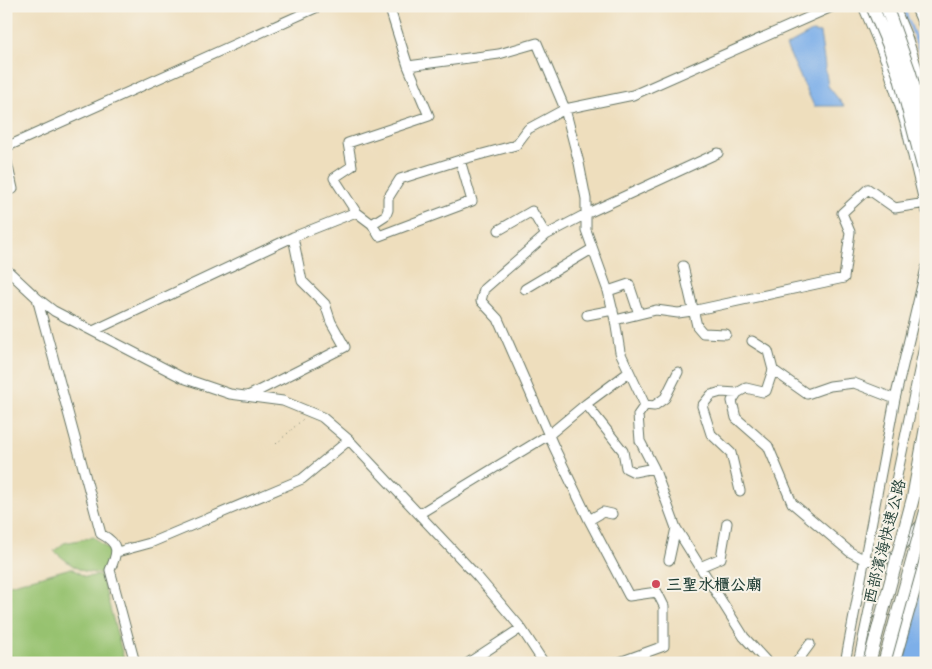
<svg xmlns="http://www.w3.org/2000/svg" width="932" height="669" font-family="Dekko,'LXGW WenKai TC',sans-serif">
  <rect width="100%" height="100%" fill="#f7f3e8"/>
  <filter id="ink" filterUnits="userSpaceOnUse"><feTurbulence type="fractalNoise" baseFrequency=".02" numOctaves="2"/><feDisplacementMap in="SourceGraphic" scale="10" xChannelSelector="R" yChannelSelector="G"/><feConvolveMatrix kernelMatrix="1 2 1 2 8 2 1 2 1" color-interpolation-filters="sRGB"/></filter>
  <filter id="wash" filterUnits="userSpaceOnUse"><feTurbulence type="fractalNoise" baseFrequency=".0096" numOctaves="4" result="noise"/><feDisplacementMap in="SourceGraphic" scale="20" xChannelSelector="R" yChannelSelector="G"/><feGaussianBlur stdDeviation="1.12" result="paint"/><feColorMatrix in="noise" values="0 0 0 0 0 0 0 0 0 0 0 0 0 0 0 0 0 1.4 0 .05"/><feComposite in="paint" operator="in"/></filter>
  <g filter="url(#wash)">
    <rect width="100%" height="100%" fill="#eedebd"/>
    <!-- green -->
    <path fill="#97c26f" stroke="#5b8052" d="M94,537L110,551L111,560L103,573C79,574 72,565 54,551L64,543Z
      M71,568L85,577L101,575L125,663H12L6,639V586Z"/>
    <!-- water -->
    <path fill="#7dafe9" stroke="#4e768e" d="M812,32L820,33L828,86L844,106H814L786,46Z
      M926,570V663H900Z"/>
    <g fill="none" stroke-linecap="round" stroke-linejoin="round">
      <!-- stream -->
      <path stroke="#7dafe9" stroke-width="2.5" d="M903,6L926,68"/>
    </g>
  </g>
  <g filter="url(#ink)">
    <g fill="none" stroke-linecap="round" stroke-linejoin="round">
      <defs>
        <path id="minor" d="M863,6L886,61L905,123L926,210
          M894,6L907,37L926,96
          M915,6L926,31
          M408,66L499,54L537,43L565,109L579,163L586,199V230L608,291L615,320L620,352L645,405L638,415L640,441L654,468L676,528L744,637L768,663
          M6,147L320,6
          M6,158L13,189
          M356,212L372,224L386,215L388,210V198L400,179L460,160L516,145L528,129L565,109L633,95L834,6
          M372,224L379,236L472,201L460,160
          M499,230L532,211L546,235
          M683,266L697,326L703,333L726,334
          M6,269L37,298L54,311L183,378L230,394L283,401L322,417L349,440L477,576L521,628L544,663
          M525,289L592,249
          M608,291L629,284L639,314
          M37,298L101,534C120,544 118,552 110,570L135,663
          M587,315L613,310
          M615,320L656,310L678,313L692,311L844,278L850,232L842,213L868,189L895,208L926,203
          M93,331L293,237L356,212L334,178L352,166L348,143L429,116L408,66L389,6
          M752,341L768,351L773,370
          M737,393L732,401L736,418L768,446L792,503L850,552L865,560L879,561L895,555L920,525
          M248,396L345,347L331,322L325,304L302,281L293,237
          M586,404L623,451L626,468L634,472L654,468
          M645,405L654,406L665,398L678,372
          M740,491L731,453L711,434L702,406L711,395L721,392L737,393L746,388L763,392L766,391L773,370L807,394L830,386L854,383L895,399
          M419,514L550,434L586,404L629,372
          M589,520L603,512L612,514
          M117,552L150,543L302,479L349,440
          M669,560L676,528
          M700,567L721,558L727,523
          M468,663L521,628
          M617,663L664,646V606L657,592L629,596L589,520L554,447L498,319L481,301L484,289L546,235L586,214L718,153
          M796,663L810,644
          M845,663L895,399L926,268
          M858,663L926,337
          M895,663L926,553"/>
      </defs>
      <!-- minor casing -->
      <use href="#minor" stroke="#677564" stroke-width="11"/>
      <!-- path -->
      <path stroke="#677564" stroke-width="1" stroke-dasharray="1 4" stroke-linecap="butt" d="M276,444L303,419"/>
      <!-- minor -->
      <use href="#minor" stroke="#fff" stroke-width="9"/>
      <defs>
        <path id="highway-bridge" d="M872,6L889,46L900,78L926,178
          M886,6L910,73L926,131
          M869,663L913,498L926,427
          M884,663L926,511"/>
      </defs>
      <!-- highway-bridge casing -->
      <use href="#highway-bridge" stroke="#677564" stroke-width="14" stroke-linecap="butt"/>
      <!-- highway-bridge -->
      <use href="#highway-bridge" stroke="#fff" stroke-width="12"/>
    </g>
  </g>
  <!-- markers -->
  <circle fill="#d1495b" stroke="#f7f3e8" stroke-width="2" cx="656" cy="584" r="5"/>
  <g text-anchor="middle" stroke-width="4" stroke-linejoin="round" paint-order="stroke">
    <!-- street labels -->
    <g font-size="16" fill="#1f3d34" stroke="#f7f3e8">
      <text transform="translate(884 541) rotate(-76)" y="6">西部濱海快速公路</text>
    </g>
    <!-- poi labels -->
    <g font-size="16" font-weight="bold" fill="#1f3d34" stroke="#f7f3e8" text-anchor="start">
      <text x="666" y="590">三聖水櫃公廟</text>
    </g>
  </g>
  <!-- margin -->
  <rect width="932" height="669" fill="none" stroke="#f7f3e8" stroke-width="25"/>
</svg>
